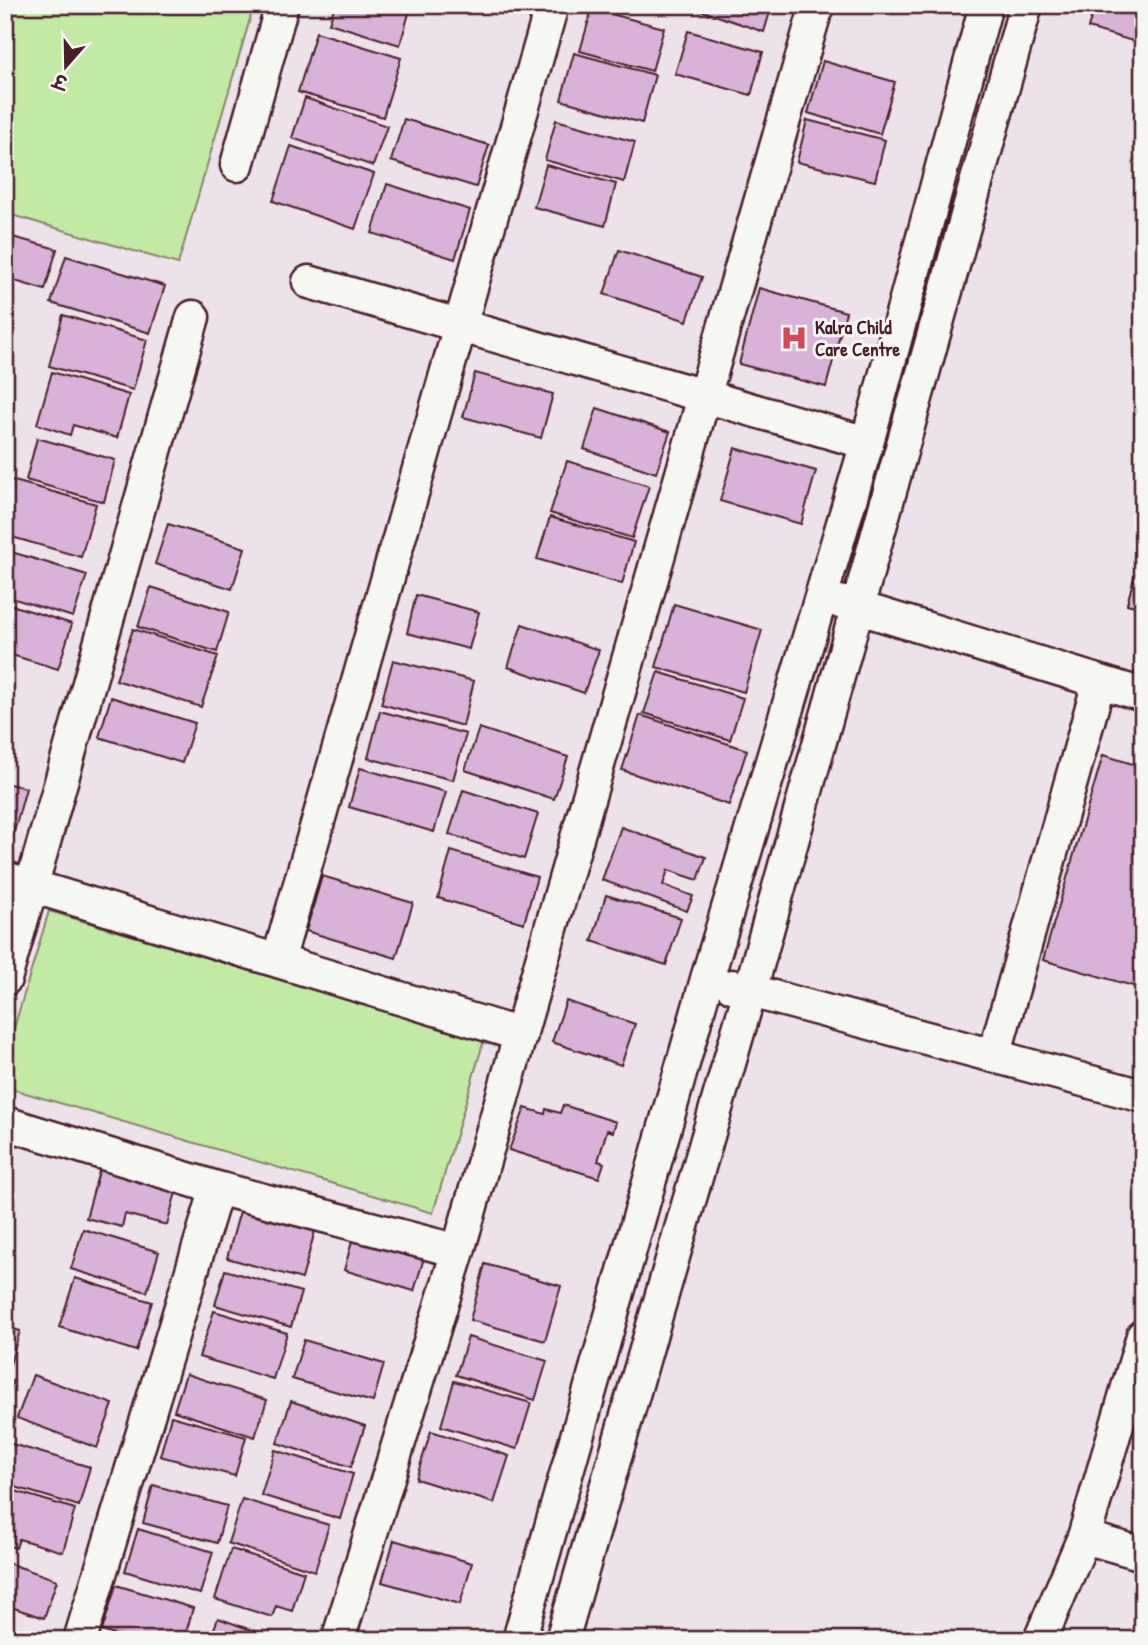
<svg xmlns="http://www.w3.org/2000/svg" width="1148" height="1645" font-family="'Patrick Hand','Playpen Sans Deva',sans-serif">
  <rect width="100%" height="100%" fill="#ede2ea"/>
  <filter id="ink" filterUnits="userSpaceOnUse"><feTurbulence type="fractalNoise" baseFrequency=".0143" numOctaves="2"/><feDisplacementMap in="SourceGraphic" scale="14" xChannelSelector="R" yChannelSelector="G"/><feConvolveMatrix kernelMatrix="1 2 1 2 8 2 1 2 1" color-interpolation-filters="sRGB"/></filter>
  <g filter="url(#ink)">
    <!-- green -->
    <path fill="#c3eaa5" stroke="#868468" stroke-width="2" d="M5,5H254L178,264L5,213Z
      M49,911L484,1040L433,1213L5,1087V1058Z"/>
    <!-- building -->
    <path fill="#d9b2d9" stroke="#4a1f2b" stroke-width="2" d="M335,5H408L411,6L400,45L329,23Z
      M685,5H772L764,32Z
      M1095,5H1143V44L1088,28Z
      M592,9L664,28L652,71L580,51Z
      M688,31L763,52L751,95L675,74Z
      M316,32L401,58L383,117L298,92Z
      M574,53L655,75L642,123L561,100Z
      M823,61L895,82L880,134L808,113Z
      M305,98L387,126L373,166L292,138Z
      M404,119L489,145L476,187L391,161Z
      M556,120L635,142L624,182L545,160Z
      M807,120L885,140L875,181L797,162Z
      M291,146L374,174L355,229L273,201Z
      M546,165L616,184L605,226L534,207Z
      M387,184L470,210L455,259L372,233Z
      M5,235L57,249L45,290L5,278Z
      M619,250L702,277L687,321L604,294Z
      M66,256L165,286L150,333L51,303Z
      M759,288L846,312L826,387L739,364Z
      M63,315L147,340L133,390L49,366Z
      M52,372L129,395L117,438L73,425L70,435L37,424Z
      M475,373L553,394L541,438L463,417Z
      M597,408L670,432L656,473L584,449Z
      M37,438L115,460L104,502L26,480Z
      M735,448L816,471L801,524L720,501Z
      M567,461L649,486L632,538L550,513Z
      M11,480L96,504L81,557L5,535V500Z
      M550,517L634,542L622,584L537,559Z
      M168,524L245,548L232,589L155,564Z
      M1143,542V608L1127,604Z
      M5,550L87,575L73,617L5,596Z
      M151,587L229,612L217,652L138,627Z
      M416,595L479,612L469,649L407,633Z
      M5,603L72,624L58,669L5,653Z
      M674,604L762,630L744,692L656,667Z
      M522,624L599,650L584,693L508,667Z
      M133,629L218,656L201,707L116,680Z
      M393,660L474,681L463,726L381,704Z
      M658,672L743,698L730,740L644,713Z
      M111,697L195,723L182,763L99,737Z
      M380,711L466,734L453,780L368,758Z
      M640,715L747,750L729,805L622,770Z
      M479,728L568,757L554,799L465,770Z
      M1103,755L1143,767V989L1043,960Z
      M360,768L446,792L434,832L349,807Z
      M5,783L26,788L10,847L5,845Z
      M463,790L538,814L524,859L449,834Z
      M621,827L706,857L698,880L668,870L663,885L693,896L687,911L602,880Z
      M451,851L537,877L524,923L438,898Z
      M322,876L413,903L396,958L306,931Z
      M606,895L681,918L666,965L592,941Z
      M566,1001L635,1024L621,1065L552,1042Z
      M563,1105L616,1122L613,1132L607,1130L598,1161L604,1163L599,1178L509,1150L525,1108L545,1114L546,1109L560,1113Z
      M101,1164L178,1185L167,1225L125,1214L122,1227L86,1218Z
      M241,1207L316,1227L302,1279L227,1258Z
      M83,1229L159,1252L147,1292L71,1269Z
      M353,1238L424,1258L414,1291L344,1270Z
      M485,1264L561,1286L545,1341L470,1320Z
      M225,1270L301,1292L291,1327L215,1305Z
      M75,1278L152,1302L136,1351L59,1327Z
      M214,1311L287,1333L273,1379L199,1357Z
      M5,1326L20,1331L8,1371L5,1370Z
      M468,1337L547,1361L535,1400L456,1375Z
      M304,1340L384,1364L373,1402L292,1379Z
      M186,1374L267,1400L255,1437L174,1411Z
      M33,1375L113,1404L97,1448L17,1418Z
      M5,1379L13,1381L5,1405Z
      M454,1381L531,1403L517,1449L441,1426Z
      M291,1401L365,1426L351,1467L277,1443Z
      M171,1416L246,1437L235,1476L160,1456Z
      M431,1431L509,1456L494,1503L416,1479Z
      M5,1442L90,1467L79,1506L5,1484Z
      M275,1450L353,1474L340,1519L261,1495Z
      M153,1485L227,1506L217,1543L143,1523Z
      M5,1488L75,1509L63,1552L19,1539L16,1548L5,1545Z
      M242,1499L329,1525L315,1571L228,1543Z
      M138,1529L213,1552L200,1594L125,1571Z
      M394,1540L472,1563L460,1604L382,1582Z
      M231,1549L304,1572L292,1611L276,1606L272,1617L215,1599Z
      M5,1562L57,1580L44,1618L5,1605Z
      M116,1585L193,1608L184,1640H131L102,1631Z
      M218,1618L279,1640H210Z"/>
    <g fill="none" stroke-linecap="round" stroke-linejoin="round">
      <defs>
        <path id="minor" d="M237,165L282,5
          M309,282L867,443
          M840,602L1143,695
          M5,878L521,1035
          M278,961L552,5
          M5,979L193,317
          M732,986L1143,1096
          M994,1056L1099,682
          M5,1123L217,1188L458,1251
          M1084,1537L1143,1554
          M80,1640L217,1188
          M338,1640L458,1251L817,5
          M519,1640L707,979L867,443L986,5
          M562,1640L750,991L1026,5
          M1040,1640L1084,1537L1143,1336"/>
      </defs>
      <!-- minor casing -->
      <use href="#minor" stroke="#4a1f2b" stroke-width="37"/>
      <!-- minor -->
      <use href="#minor" stroke="#f6f6f2" stroke-width="32"/>
    </g>
  </g>
  <!-- icons -->
  <defs>
    <symbol id="hospital-bare" viewBox="-9 -9 18 18"><path d="M-5-5h3v3.5h4V-5h3V5h-3V1.5h-4V5h-3Z" fill="#d1495b" stroke="#f6f6f2" stroke-width="2.5" paint-order="stroke"/></symbol>
  </defs>
  <g fill-rule="evenodd">
    <use href="#hospital-bare" x="775" y="319" width="38" height="38"/>
  </g>
  <g text-anchor="middle" stroke-width="6" stroke-linejoin="round" paint-order="stroke">
    <!-- poi labels -->
    <g font-size="19" font-weight="bold" fill="#4a1f2b" stroke="#f6f6f2" text-anchor="start">
      <text x="815" y="334">Kalra Child<tspan x="815" dy="22">Care Centre</tspan></text>
    </g>
  </g>
  <!-- margin -->
  <rect width="1148" height="1645" fill="none" stroke="#f6f6f2" stroke-width="28"/>
  <rect x="14" y="14" width="1120" height="1617" fill="none" stroke="#4a1f2b" stroke-width="2.5" filter="url(#ink)"/>
  <!-- north arrow -->
  <g transform="translate(66 66) rotate(200)" stroke="#f6f6f2" stroke-width="5" paint-order="stroke">
  <path d="M0-5L12 26L0 18L-12 26Z" fill="#4a1f2b"/>
  <text y="-10" font-size="19" font-weight="bold" text-anchor="middle" fill="#4a1f2b">उ</text>
  </g>
</svg>
